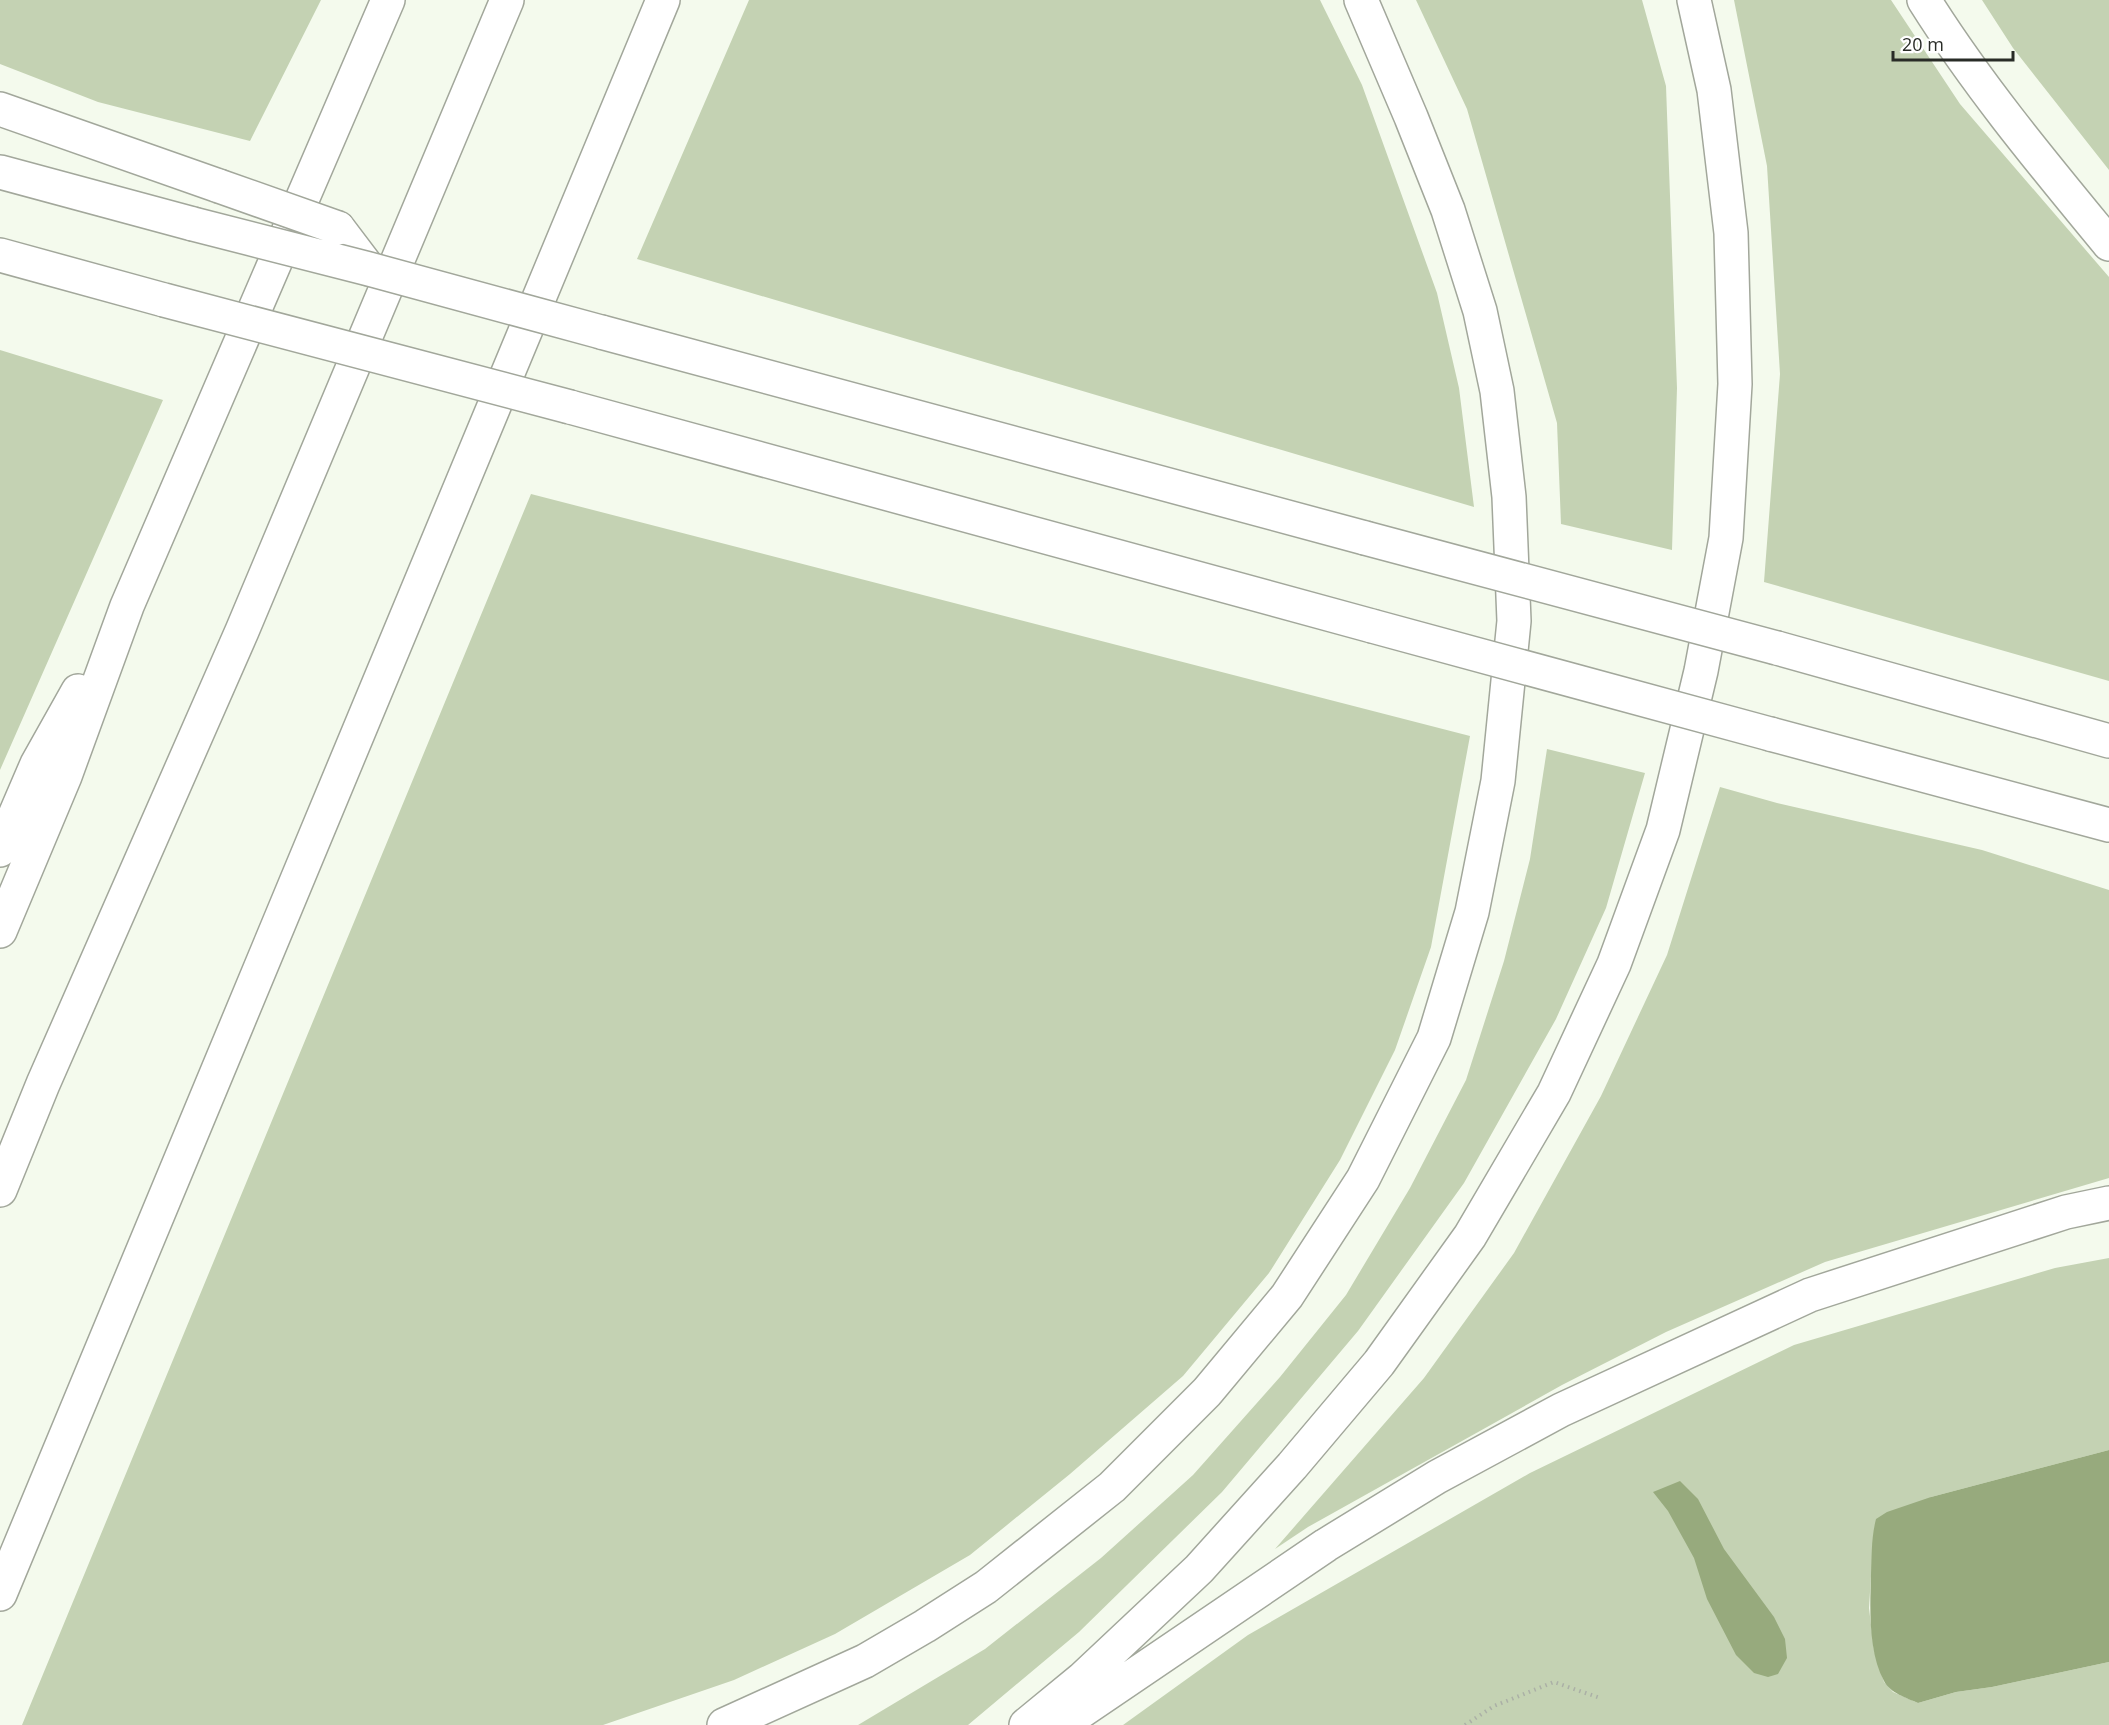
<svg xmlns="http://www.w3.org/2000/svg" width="2109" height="1725" font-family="'Open Sans',sans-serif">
  <rect width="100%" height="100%" fill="#f4faed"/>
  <!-- green -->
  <path fill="#c4d2b3" d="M0,0H321L250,141L98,102L0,64Z
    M749,0H1320L1362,85L1437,293L1459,388L1474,507L637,259Z
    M1416,0H1642L1666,86L1677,388L1672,550L1561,524L1557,423L1467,109Z
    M1734,0H1891L1960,104L2109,277V681L1764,582L1780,374L1767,166Z
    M1982,0H2109V170L2013,48Z
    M0,350L163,400L0,770Z
    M531,494L1470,736L1431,947L1395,1050L1340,1160L1269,1273L1183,1376L1070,1474L970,1555L835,1634L734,1680L603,1725H22Z
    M1547,749L1645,773L1606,908L1556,1019L1464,1183L1358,1331L1222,1492L1079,1632L968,1725H858L985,1649L1101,1558L1193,1475L1280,1377L1346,1295L1410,1188L1466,1080L1504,961L1530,859Z
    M1720,787L1777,803L1982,850L2109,890V1178L1825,1262L1666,1332L1562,1385L1308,1527L1275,1549L1424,1378L1514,1253L1601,1096L1667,955Z
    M2109,1258V1450L1931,1497L1871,1576L1869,1608L1874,1650L1884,1682L1893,1692L1918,1703L1956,1692L1992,1687L2109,1662V1725H1123L1248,1635L1530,1473L1794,1345L2055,1268Z"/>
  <!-- water -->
  <path fill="#97aa7d" d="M2109,1450V1662L1992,1687L1956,1692L1918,1703C1907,1698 1890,1693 1884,1681C1868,1651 1870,1608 1871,1575C1872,1555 1871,1539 1876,1519L1887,1512L1931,1497Z
    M1680,1481L1698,1499L1724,1549L1774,1617L1785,1639L1787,1658L1778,1674L1768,1677L1754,1673L1736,1655L1707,1599L1694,1558L1668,1511L1653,1492Z"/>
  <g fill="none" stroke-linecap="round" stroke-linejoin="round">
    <defs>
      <path id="motorway" d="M1924,0C1978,86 2044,165 2109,244
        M0,109L219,186
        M0,172L193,224
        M338,228L369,269
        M0,255L164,300
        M601,332L1365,538
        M570,407L1372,626
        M1777,648L2109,741
        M1770,734L2109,825
        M0,850L37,764L78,691
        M0,931L65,776L127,606L388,0
        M0,1190L43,1084L242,631L507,0
        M0,1594L663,0
        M724,1725L865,1661L925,1626L986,1587L1112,1487L1207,1392L1287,1296L1363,1179L1434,1038L1472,912L1498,781L1514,621L1509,497L1497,391L1480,311L1448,210L1411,117L1361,0
        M1026,1725L1082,1679L1199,1569L1292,1466L1379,1363L1470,1236L1554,1093L1614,964L1663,830L1701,671L1726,538L1735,384L1731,233L1714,90L1694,0
        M1061,1725L1326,1545L1437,1477L1561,1410L1810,1295L2066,1212L2109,1203"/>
    </defs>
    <!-- motorway casing -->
    <use href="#motorway" stroke="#a2a79b" stroke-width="36"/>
    <!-- path -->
    <path stroke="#abb0a6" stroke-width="4" stroke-dasharray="1.5 4.5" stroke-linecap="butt" d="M1465,1725L1494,1706L1554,1682L1600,1698"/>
    <!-- motorway -->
    <use href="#motorway" stroke="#fff" stroke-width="33"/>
    <defs>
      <path id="motorway-bridge" d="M219,186L338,228
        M193,224L369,269L601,332
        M164,300L570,407
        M1365,538L1777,648
        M1372,626L1770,734"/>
    </defs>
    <!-- motorway-bridge casing -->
    <use href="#motorway-bridge" stroke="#a2a79b" stroke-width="36" stroke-linecap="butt"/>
    <!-- motorway-bridge -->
    <use href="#motorway-bridge" stroke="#fff" stroke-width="33"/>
  </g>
  <!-- scale -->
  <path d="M1893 51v9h120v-9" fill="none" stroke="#292c27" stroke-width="3"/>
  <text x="1902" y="51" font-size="18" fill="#292c27" stroke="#ffffff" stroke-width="4.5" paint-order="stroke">20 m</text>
</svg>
